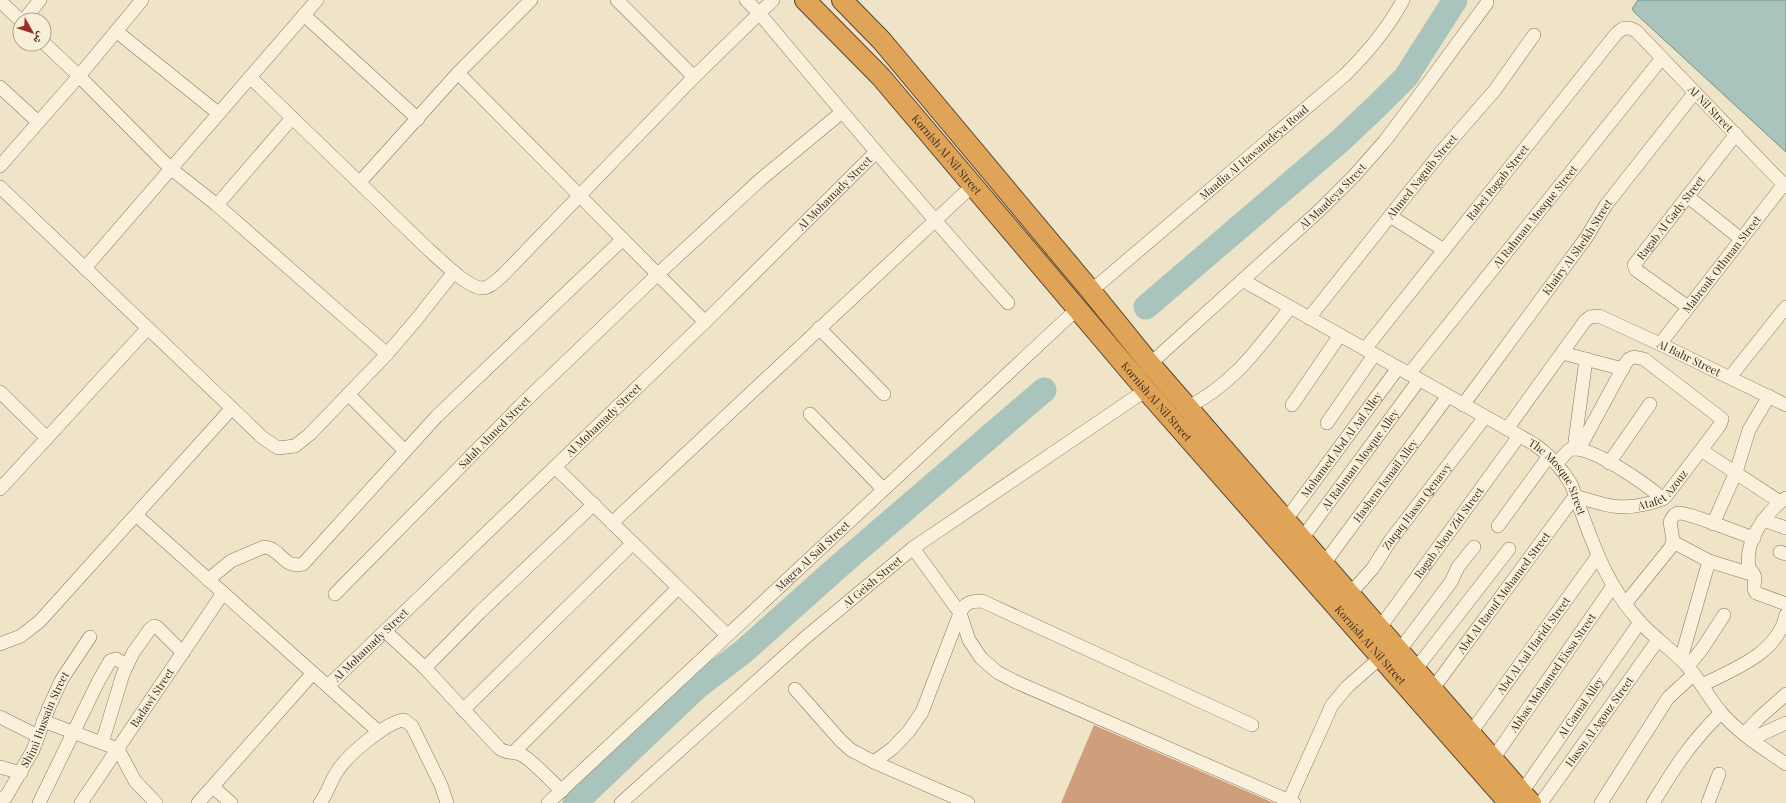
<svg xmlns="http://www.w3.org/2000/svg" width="1786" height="803" font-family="'Playfair Display','Noto Naskh Arabic',serif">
  <rect width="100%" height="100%" fill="#f0e4c8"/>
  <!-- water -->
  <path fill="#a9c4bc" stroke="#6f938a" d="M1638,0H1786V152L1635,13L1632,9Z"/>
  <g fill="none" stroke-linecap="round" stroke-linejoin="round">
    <!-- river -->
    <path stroke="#a9c4bc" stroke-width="25" d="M1146,307L1340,141L1377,106L1406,77L1455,0
      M575,803L697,687L744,651L839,566L1044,390"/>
  </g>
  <!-- building -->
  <path fill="#cf9f7d" d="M1094,725L1274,803H1061Z"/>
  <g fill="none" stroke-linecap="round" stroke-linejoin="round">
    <defs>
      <g id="minor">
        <path d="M617,0L694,77"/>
        <path d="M746,0L759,13C841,111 923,208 1008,303"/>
        <path d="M0,1L20,20"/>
        <path d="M304,15L418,119"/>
        <path d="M24,20L40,0"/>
        <path d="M116,31L218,113"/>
        <path d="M44,43L79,76L170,168L217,205L387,354"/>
        <path d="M458,73L705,322"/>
        <path d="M250,77L429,250C441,260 466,287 482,288C490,288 497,280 503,275L694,77L773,0"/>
        <path d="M0,87L38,122"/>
        <path d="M0,166L79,76L142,0"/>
        <path d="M360,182L458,73L531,0"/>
        <path d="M0,187L263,438L278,448L295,446L310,434L387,354L416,320L454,272"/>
        <path d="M1687,196L1741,239"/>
        <path d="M217,205L292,118"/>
        <path d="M1390,216L1444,250"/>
        <path d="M85,268L317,0"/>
        <path id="s1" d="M1242,280L1534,444C1550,455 1561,467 1571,484C1590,534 1602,580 1639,621C1654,638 1673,650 1688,667C1700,680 1708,697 1720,711C1738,733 1763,748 1786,764"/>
        <path id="s2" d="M1091,291L1345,75C1368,52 1388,29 1403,0"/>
        <path id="s3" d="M1688,307L1636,270L1634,265L1736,134"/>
        <path id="s4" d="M1309,318L1441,152L1495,90L1534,35"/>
        <path d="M819,328L884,394"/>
        <path id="s5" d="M1660,344L1784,184"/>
        <path id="s6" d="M1365,349L1616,34C1623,27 1628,26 1636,31L1786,187"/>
        <path d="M1562,353L1623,369"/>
        <path id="s7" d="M1150,364L1321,209L1354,176L1384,142L1412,105L1487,3"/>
        <path id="s8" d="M1409,374L1662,58"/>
        <path d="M1730,377L1786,307"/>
        <path d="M0,392L47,438"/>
        <path d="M348,394L405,451"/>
        <path d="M1292,405L1340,335"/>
        <path id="s9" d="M1463,405L1586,238L1606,205L1695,92"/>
        <path d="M1188,407C1235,383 1258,348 1290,308"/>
        <path d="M810,414L883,489"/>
        <path d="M1327,423L1374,355"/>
        <path id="s10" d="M1507,429L1585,321L1590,317L1599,316L1660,344L1786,405"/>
        <path d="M1574,449L1586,359"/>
        <path d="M1701,450L1780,502"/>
        <path d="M1557,463L1569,450C1589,443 1647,485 1663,499"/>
        <path d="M1609,463L1650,404"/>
        <path d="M555,467L727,635"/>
        <path d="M0,489L148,328"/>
        <path d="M1786,498C1766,512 1744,541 1749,567C1750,570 1753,572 1754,575C1757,581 1751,586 1756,593L1786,604"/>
        <path d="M136,515L379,732"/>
        <path d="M1763,520L1786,528"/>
        <path id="s11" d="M1285,521L1398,368"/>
        <path d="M612,523L972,186"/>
        <path d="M1713,524L1736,472L1749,430L1769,396"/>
        <path d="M1498,526L1549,456"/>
        <path id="s12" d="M1301,540L1419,380"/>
        <path d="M1673,542L1709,561L1754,575"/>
        <path d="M913,548L960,613L969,640L981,658L997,672L1016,682L1294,803"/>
        <path d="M1780,552L1786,554"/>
        <path id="s13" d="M1323,565L1448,396"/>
        <path d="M208,580L231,561L264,547C281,548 283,569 303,564L437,416L623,239"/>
        <path id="s14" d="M335,594L521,405L658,274L760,180L842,112"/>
        <path id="s15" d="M1349,595L1373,568L1390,541L1485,417"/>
        <path d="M1625,604L1671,547L1673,540L1670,522C1672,518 1674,514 1678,513C1688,512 1741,534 1754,538"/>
        <path id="s16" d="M1379,629L1519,436"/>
        <path d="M385,631L425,668"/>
        <path d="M0,644L21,636L40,621L232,408"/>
        <path d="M1399,651L1451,582L1458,567L1474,547"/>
        <path d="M1681,659L1709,561"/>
        <path d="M1688,666L1702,649L1724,615"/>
        <path d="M1415,670L1509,549"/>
        <path d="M1702,685C1734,669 1777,654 1786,615"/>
        <path id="s17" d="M328,686L705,322L876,152"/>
        <path d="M795,689L841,741L851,750L874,762L968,803"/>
        <path id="s18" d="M1432,690L1575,496C1603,504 1617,511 1646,504C1654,502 1660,501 1666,496L1720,425L1722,419L1644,359L1634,357L1629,359L1625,364L1579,449"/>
        <path d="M463,710L633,543"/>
        <path d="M0,717L38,736"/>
        <path d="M43,721L118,749L135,781L156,803"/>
        <path id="s19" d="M1470,734L1597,557"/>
        <path d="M1744,734L1758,719L1786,694"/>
        <path d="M1751,739L1786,723"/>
        <path d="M102,743L123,674L133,653L150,629L154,626L157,627L183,653"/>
        <path d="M514,752L678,588"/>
        <path id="s20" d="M1493,759L1613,586"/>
        <path d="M874,762L893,748L909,731L922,712L960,613C965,603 970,601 982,601L1252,725"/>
        <path d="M0,767L21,773"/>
        <path d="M213,787L231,803"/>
        <path d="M562,791C552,782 533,761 522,755C515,751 505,754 499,748L425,668L480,612L594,504"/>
        <path id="s21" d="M1522,792L1640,622"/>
        <path id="s22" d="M0,798L6,797L33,750L49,707L62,679L90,637"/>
        <path d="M39,803L98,682L110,661L116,659L127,665"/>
        <path id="s23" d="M81,803L223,593"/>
        <path d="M198,803L313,673"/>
        <path d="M320,803C328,793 330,781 338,770C348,755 386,722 404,720L412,726L441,785L447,803"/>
        <path id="s24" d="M548,803L1077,309"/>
        <path id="s25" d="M621,803L806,637L913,548L1146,390"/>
        <path d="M1288,803L1332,705L1347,687L1381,657"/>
        <path id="s26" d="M1541,803L1658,640"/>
        <path d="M1601,803L1668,698L1694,674"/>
        <path d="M1653,803C1673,770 1693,739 1721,713"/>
        <path d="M1708,803L1719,774"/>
      </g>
      <g id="highway">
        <path id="s27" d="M805,0L881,77L1146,390L1509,803"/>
        <path d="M842,0L882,41L1091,291L1150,364L1531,803"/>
      </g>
    </defs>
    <!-- minor casing -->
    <use href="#minor" stroke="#8d765c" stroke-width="14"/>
    <!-- highway casing -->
    <use href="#highway" stroke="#5b4430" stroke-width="22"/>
    <!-- minor -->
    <use href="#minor" stroke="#faf1dc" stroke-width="13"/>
    <!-- highway -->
    <use href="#highway" stroke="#e0a458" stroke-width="20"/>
  </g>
  <g text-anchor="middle" stroke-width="3" stroke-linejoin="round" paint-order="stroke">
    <!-- street labels -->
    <g font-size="11" fill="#3d2e20" stroke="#f7eed8">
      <text dy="4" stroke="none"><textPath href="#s6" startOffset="533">Al Nil Street</textPath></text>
      <text dy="4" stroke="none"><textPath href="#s2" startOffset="214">Maadia Al Hawamdeya Road</textPath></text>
      <text dy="4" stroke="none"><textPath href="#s27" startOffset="210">Kornish Al Nil Street</textPath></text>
      <text dy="4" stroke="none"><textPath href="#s4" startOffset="181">Ahmed Naguib Street</textPath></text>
      <text dy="4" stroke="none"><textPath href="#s6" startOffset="213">Rabei Ragab Street</textPath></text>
      <text dy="4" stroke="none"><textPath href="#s17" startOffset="707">Al Mohamady Street</textPath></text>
      <text dy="4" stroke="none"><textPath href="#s7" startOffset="248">Al Maadeya Street</textPath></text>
      <text dy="4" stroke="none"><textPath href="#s8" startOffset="202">Al Rahman Mosque Street</textPath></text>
      <text dy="4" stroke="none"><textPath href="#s3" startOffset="129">Ragab Al Gady Street</textPath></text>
      <text dy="4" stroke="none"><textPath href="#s9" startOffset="195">Khairy Al Sheikh Street</textPath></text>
      <text dy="4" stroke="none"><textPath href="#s5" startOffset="101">Mabrouk Othman Street</textPath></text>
      <text dy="4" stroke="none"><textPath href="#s10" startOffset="248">Al Bahr Street</textPath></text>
      <text dy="4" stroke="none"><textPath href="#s27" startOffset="534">Kornish Al Nil Street</textPath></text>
      <text dy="4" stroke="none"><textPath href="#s17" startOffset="383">Al Mohamady Street</textPath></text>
      <text dy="4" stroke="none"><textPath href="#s14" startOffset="227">Salah Ahmed Street</textPath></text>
      <text dy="4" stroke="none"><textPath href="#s11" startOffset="95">Mohamed Abd Al Aal Alley</textPath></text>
      <text dy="4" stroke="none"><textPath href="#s12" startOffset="100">Al Rahman Mosque Alley</textPath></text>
      <text dy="4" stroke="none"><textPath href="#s1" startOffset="376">The Mosque Street</textPath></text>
      <text dy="4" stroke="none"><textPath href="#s13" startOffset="105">Hashem Ismail Alley</textPath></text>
      <text dy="4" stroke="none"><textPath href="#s18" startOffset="336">Atafet Azouz</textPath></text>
      <text dy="4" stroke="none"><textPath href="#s15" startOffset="112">Zuqaq Hassn Qenawy</textPath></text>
      <text dy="4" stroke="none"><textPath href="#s16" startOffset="119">Ragab Abou Zid Street</textPath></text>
      <text dy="4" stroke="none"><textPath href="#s24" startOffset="362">Magra Al Sail Street</textPath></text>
      <text dy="4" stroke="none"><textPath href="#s25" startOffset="335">Al Geish Street</textPath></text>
      <text dy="4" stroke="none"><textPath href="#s18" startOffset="121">Abd Al Raouf Mohamed Street</textPath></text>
      <text dy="4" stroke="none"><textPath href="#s17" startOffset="59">Al Mohamady Street</textPath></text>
      <text dy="4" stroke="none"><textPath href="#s27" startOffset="858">Kornish Al Nil Street</textPath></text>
      <text dy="4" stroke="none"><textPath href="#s19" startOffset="109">Abd Al Aal Haridi Street</textPath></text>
      <text dy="4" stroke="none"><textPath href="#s20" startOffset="105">Abbas Mohamed Eissa Street</textPath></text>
      <text dy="4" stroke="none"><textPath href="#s23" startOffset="127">Badawi Street</textPath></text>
      <text dy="4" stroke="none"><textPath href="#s21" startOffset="103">Al Gamal Alley</textPath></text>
      <text dy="4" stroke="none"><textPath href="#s22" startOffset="93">Shimi Hussain Street</textPath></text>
      <text dy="4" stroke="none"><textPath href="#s26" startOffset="100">Hassn Al Agouz Street</textPath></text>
    </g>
  </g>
  <!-- north arrow -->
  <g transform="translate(32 32) rotate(129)"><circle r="19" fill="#f7eed8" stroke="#ada18e"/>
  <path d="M0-3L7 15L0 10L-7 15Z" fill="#9e2a2b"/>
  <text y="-6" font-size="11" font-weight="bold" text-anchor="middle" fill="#3d2e20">ش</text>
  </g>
</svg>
